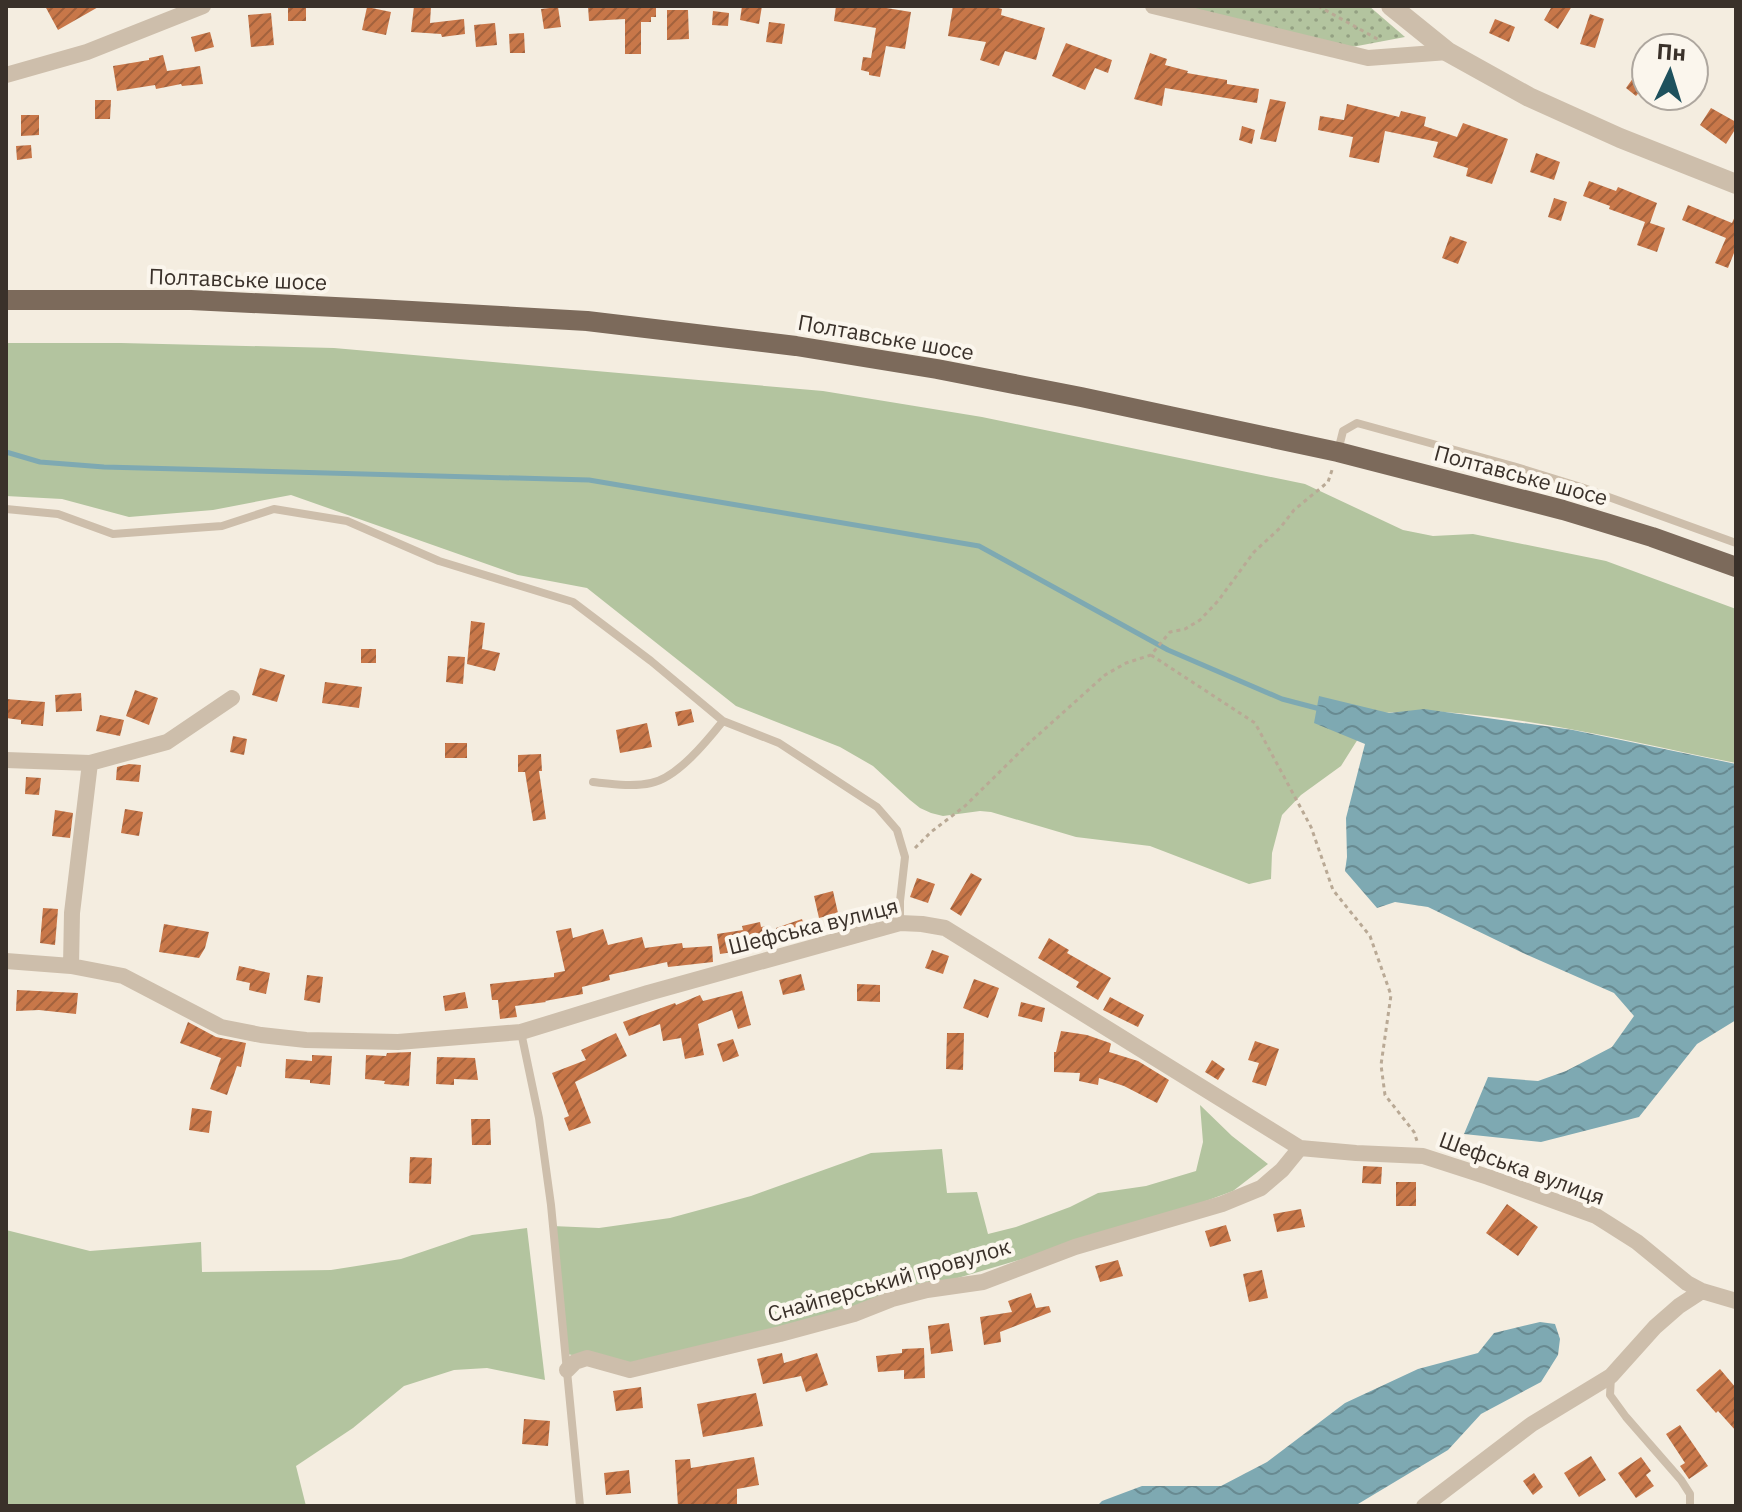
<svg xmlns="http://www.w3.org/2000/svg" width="1742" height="1512" font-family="'IBM Plex Sans',sans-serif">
  <defs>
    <pattern id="park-dots" width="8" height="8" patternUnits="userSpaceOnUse" patternTransform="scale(2)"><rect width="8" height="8" fill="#b3c49f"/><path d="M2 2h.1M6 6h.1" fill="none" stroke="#93a082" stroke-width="1.8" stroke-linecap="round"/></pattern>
    <pattern id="water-waves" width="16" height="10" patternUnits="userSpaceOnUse" patternTransform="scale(2)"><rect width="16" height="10" fill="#7ea9b2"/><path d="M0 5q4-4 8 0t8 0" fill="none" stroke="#688a91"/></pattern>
    <pattern id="building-hatch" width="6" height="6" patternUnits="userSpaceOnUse" patternTransform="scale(2)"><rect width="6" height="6" fill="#c87749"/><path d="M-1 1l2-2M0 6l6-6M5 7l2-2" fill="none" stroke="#a3623d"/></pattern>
  </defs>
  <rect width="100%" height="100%" fill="#f4ede0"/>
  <!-- grass -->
  <path fill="#b3c49f" d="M6,343H121L334,348L823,391L982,417L1305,484L1403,530L1433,536L1473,534L1606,561L1736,609V763C1640,744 1542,719 1444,712C1424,710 1402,712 1382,713L1363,731L1341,766L1301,795L1282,815L1272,853L1271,879L1249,884L1150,846L1076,837L991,812L980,811L943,816L931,813L920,808L910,800L873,766L840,747L736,706L587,588L518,575L291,495L213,510L129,517L62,499L6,496Z
    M1200,1105L1232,1136L1268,1164L1233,1191L1149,1222L780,1330L626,1367L563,1353L552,1226L599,1228L670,1218L751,1196L871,1153L942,1149L947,1193L977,1192L988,1234L1016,1227L1070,1207L1098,1193L1146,1186L1196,1171L1203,1142Z
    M527,1228L545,1380L487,1368L454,1370L404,1386L353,1428L296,1466L306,1506H6V1230L90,1251L201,1242L202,1272L331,1270L401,1259L472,1235Z"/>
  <!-- park -->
  <path fill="url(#park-dots)" d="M1184,6H1369L1405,37L1352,47Z"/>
  <!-- water -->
  <path fill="url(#water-waves)" d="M1319,696L1389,713L1424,709L1573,730L1736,764V1020L1697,1044L1639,1117L1541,1142L1464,1134L1488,1077L1538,1081L1566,1071L1612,1047L1634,1016L1614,993L1523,953L1428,907L1395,902L1377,908L1345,871L1347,857L1346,818L1365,744L1314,723Z
    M1540,1322L1555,1324L1560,1339L1558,1355L1541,1382L1481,1414L1448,1450L1358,1504L1097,1506L1102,1501L1142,1486H1221L1267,1462L1345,1403L1418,1369L1478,1353L1494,1333Z"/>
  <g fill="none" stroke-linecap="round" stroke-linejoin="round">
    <!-- stream -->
    <path stroke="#7ea9b2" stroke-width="5" d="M6,452L40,462L104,467L589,480L979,546L1168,650L1282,699L1324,710"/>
  </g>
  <!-- building -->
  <path fill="url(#building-hatch)" d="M45,6H100L58,30Z
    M288,6H306V21H288Z
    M414,6H431L430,23L464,19L465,34L442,37L441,34L411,32Z
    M588,6H656V17H651V22H641V54H625V19L589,21Z
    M742,6H762L759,24L740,20Z
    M836,6H874L911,12L905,49L886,46L880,77L869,75V72L861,70L863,57L871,58L876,28L834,21Z
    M953,6H990L1002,9L1001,15L1045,28L1036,60L1005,51L999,66L980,60L986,42L948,36Z
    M1552,6H1572L1558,29L1544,20Z
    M367,7L391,12L386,35L362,30Z
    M558,7L561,27L544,29L541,9Z
    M667,10H688L689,39L667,40Z
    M713,11L729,13L728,26L712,25Z
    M271,13L274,45L251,47L248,15Z
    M1590,14L1604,19L1595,48L1580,44Z
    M1495,19L1515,27L1509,42L1489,33Z
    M769,22L785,24L782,44L766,42Z
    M495,23L497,45L476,47L474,25Z
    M210,32L214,47L195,52L191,37Z
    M524,33L525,53H510L509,34Z
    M1066,43L1112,60L1108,73L1095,68L1085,90L1052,76Z
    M1150,53L1167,59L1165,65L1188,71L1187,73L1227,80V84L1259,89L1257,103L1165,88L1162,106L1134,99Z
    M163,55L167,71L200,66L203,84L182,86L181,84L156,89L155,85L117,91L113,66L149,60V58Z
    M1646,60V94L1641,90L1636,96L1626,88Z
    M1270,99L1286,102L1276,142L1260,139Z
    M95,100H111L110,119H95Z
    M1347,104L1399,117L1401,111L1426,117L1424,126L1457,137L1463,123L1508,139L1492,184L1466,176L1468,168L1433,157L1438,142L1385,131L1379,163L1349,157L1353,137L1318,130L1320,116L1344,120Z
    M1711,108L1736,122V128L1726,144L1700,125Z
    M21,115H39V135L21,136Z
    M1242,126L1255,130L1252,144L1239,140Z
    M31,145L32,158L17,160L16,146Z
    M1536,153L1560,162L1554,180L1530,172Z
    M1589,181L1616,191L1618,187L1657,203L1650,223L1665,228L1657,252L1637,245L1645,222L1609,209L1610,206L1583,196Z
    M1554,198L1567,202L1561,221L1548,217Z
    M1688,205L1732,223L1736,214V248L1728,268L1715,263L1726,238L1682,220Z
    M1450,236L1467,242L1458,264L1442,258Z
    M471,621L485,623L482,649L500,653L495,671L467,664Z
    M361,649H376V663H361Z
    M448,656L465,657L463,684L446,682Z
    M260,668L285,675L277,702L252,695Z
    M325,682L362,687L359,708L322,703Z
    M135,690L158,698L149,725L126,716Z
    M81,693L82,711L56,712L55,695Z
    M6,699L45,702L43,726L21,724V720L6,718Z
    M691,709L694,722L678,726L675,712Z
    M100,715L124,720L120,736L96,731Z
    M647,723L652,747L620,753L616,730Z
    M233,736L247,739L244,755L230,752Z
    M445,743H467V758H445Z
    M541,754L542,771H539L546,819L533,821L525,772H518V755Z
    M129,764L141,765L139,782L116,780L117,767Z
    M26,777L41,778L39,795L25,794Z
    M125,809L143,812L139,836L121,833Z
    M55,810L73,813L70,838L52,836Z
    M971,873L982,879L961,916L950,909Z
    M917,878L935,884L928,903L910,897Z
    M833,891L838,913L819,918L814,896Z
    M43,908L58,909L55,945L40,943Z
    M802,919L807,935L781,943L776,928Z
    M760,922L761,927L768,926L770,937L732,945L733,952L720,954L717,934L743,930L742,926Z
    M164,924L209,932L205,948L199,958L159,952Z
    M571,928L573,938L603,929L608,945L642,937L645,948L682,943L683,948L712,946L713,962L668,967L667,962L609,975L610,980L582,987L583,994L545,1001L546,1002L515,1006L517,1017L500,1019L498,1000H492L490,984L554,977V973L565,971L556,931Z
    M1049,938L1069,950L1067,953L1111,978L1098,1000L1076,987L1079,982L1038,958Z
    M932,950L949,956L943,974L925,968Z
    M239,966L270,973L266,994L249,990L250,983L236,980Z
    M801,974L805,990L783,995L779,980Z
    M307,975L323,977L320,1003L304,1000Z
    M974,979L999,988L988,1018L963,1008Z
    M857,984L880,985V1002L857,1001Z
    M17,990L78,993L76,1014L39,1010L16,1011Z
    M742,991L751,1025L738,1029L732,1010L698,1024L704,1055L685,1059L681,1038L663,1041L660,1024L629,1036L623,1022L675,1003L676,1005L700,995L703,1001Z
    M465,992L468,1008L445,1011L443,996Z
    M1110,997L1144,1015L1138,1027L1103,1010Z
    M1021,1002L1045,1008L1042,1022L1018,1016Z
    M188,1022L216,1037L246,1043L241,1067L237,1066L227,1095L210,1089L221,1058L180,1043Z
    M1061,1031L1087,1035L1110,1043L1111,1044L1109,1052L1138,1061L1169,1080L1157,1103L1124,1086L1099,1078L1098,1085L1079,1081L1080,1073L1054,1072V1052H1056Z
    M616,1033L627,1056L575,1082L591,1123L569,1131L564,1118L569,1116L552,1073L586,1060L581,1050Z
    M947,1033H964L963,1070L946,1069Z
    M733,1039L739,1056L723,1062L717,1044Z
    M1255,1041L1279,1049L1266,1086L1252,1082L1259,1063L1248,1060Z
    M411,1052L409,1086L384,1084L385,1081L365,1079L366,1055L386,1056L387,1053Z
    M312,1055L332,1056L330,1085L310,1083V1080L285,1078L286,1059L312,1061Z
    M437,1057L475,1058L478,1080L454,1079V1085L436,1084Z
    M1212,1060L1225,1069L1218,1080L1205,1072Z
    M192,1108L212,1111L209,1133L189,1130Z
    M471,1119H490L491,1145H472Z
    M410,1157L432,1158L431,1184L409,1183Z
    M1363,1166L1382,1167L1381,1184L1362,1183Z
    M1396,1182H1416V1206H1396Z
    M1507,1204L1538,1227L1518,1256L1486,1233Z
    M1301,1209L1305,1227L1277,1232L1273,1214Z
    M1226,1225L1231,1241L1210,1247L1205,1231Z
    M1118,1260L1123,1276L1100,1282L1095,1266Z
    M1262,1270L1268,1298L1249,1302L1243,1274Z
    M1031,1293L1036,1308L1049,1306L1051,1312L1000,1332L1001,1342L984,1345L980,1317L1012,1312L1008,1301Z
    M949,1323L953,1351L931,1354L928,1326Z
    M924,1348L925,1378L904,1379V1370L878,1372L876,1356L902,1353V1349Z
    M782,1353L784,1363L817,1353L828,1385L806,1392L801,1376L763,1384L757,1359Z
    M1720,1369L1736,1388V1431L1718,1411L1716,1413L1696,1390Z
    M641,1387L643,1408L616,1411L613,1391Z
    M756,1393L763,1426L703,1437L697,1404Z
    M524,1419L550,1421L548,1446L522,1444Z
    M1680,1425L1708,1466L1689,1479L1680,1466L1685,1463L1666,1434Z
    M1591,1456L1606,1480L1579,1497L1564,1473Z
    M754,1457L759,1485L737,1489V1506H678L675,1460L690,1459L691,1468Z
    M1641,1457L1651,1471L1646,1475L1654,1486L1636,1498L1618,1473Z
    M629,1470L631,1493L606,1495L604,1473Z
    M1534,1473L1543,1487L1533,1495L1523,1481Z"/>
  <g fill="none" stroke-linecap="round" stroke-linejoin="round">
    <!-- path -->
    <path stroke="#b9a995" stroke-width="3" stroke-dasharray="4 4" stroke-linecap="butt" d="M1318,6L1381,41
      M1151,655L1255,723L1282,773L1311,827L1333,890L1370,936L1391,995L1381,1065L1385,1095L1414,1132L1417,1141
      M915,848L931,832L965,806L1028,744L1105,675L1126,663L1151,655L1170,632L1185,629L1200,620L1218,601L1254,552L1280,528L1294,510L1328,482L1332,470"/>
    <!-- service -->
    <path stroke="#cdbeab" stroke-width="8" d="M1338,451L1343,431L1357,423L1513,466L1581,487L1736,543
      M6,509L58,514L113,534L222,526L274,509L347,521L439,561L573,602L651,661L723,721L779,743L877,807L897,830L905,857L900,901V922
      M593,782C612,784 633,787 651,783C677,778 707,741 723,721
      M521,1032L539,1118L551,1205L580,1506
      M1611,1377L1610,1395L1626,1417L1681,1480L1690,1494V1506"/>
    <!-- minor -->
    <path stroke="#cdbeab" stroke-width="16" d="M1153,6L1368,58L1448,52
      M6,75L87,52L203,6
      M6,760L90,763L167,742L232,698
      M6,961L71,966L123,976L221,1027L261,1035L306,1040L398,1042L521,1032L648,993L900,923L922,924L945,928L1300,1148L1356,1153L1423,1156L1488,1177L1596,1216L1637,1242L1687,1283L1702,1291L1736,1301
      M71,966L72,913L90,763
      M567,1370L575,1362L587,1358L630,1370L780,1334L854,1314L892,1299L927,1290L983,1282L1075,1247L1222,1204L1261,1188L1282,1170L1300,1148
      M1424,1506L1532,1424L1611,1376L1655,1327L1679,1306L1702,1291"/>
    <!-- tertiary -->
    <path stroke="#cdbeab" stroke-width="20" d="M1391,6L1448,52L1529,97L1620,138L1736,184"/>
    <!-- primary -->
    <path stroke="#7c6a5b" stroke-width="20" d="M6,300H191L376,309L587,321L796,346L937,369L1081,397L1338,452L1563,510L1652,537L1736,567"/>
  </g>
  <g text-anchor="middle" stroke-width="8" stroke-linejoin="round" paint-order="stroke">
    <!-- street labels -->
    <g font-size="22" fill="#3a312a" stroke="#fbf6ed">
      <text transform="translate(238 279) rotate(2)" y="8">Полтавське шосе</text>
      <text transform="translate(886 337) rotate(10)" y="8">Полтавське шосе</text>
      <text transform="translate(1521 475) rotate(15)" y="8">Полтавське шосе</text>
      <text transform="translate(813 926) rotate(-14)" y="8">Шефська вулиця</text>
      <text transform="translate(1522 1168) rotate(20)" y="8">Шефська вулиця</text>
      <text transform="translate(889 1280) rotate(-16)" y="8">Снайперський провулок</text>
    </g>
  </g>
  <!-- border -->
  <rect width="1742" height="1512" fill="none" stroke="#3a312a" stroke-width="16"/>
  <!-- north arrow -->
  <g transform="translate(1670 72) rotate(4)"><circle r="38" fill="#fbf6ed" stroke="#aea79f" stroke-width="2"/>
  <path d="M0-6L14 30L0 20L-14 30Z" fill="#1e515d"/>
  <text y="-12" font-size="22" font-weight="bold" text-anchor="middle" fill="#3a312a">Пн</text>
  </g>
</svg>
